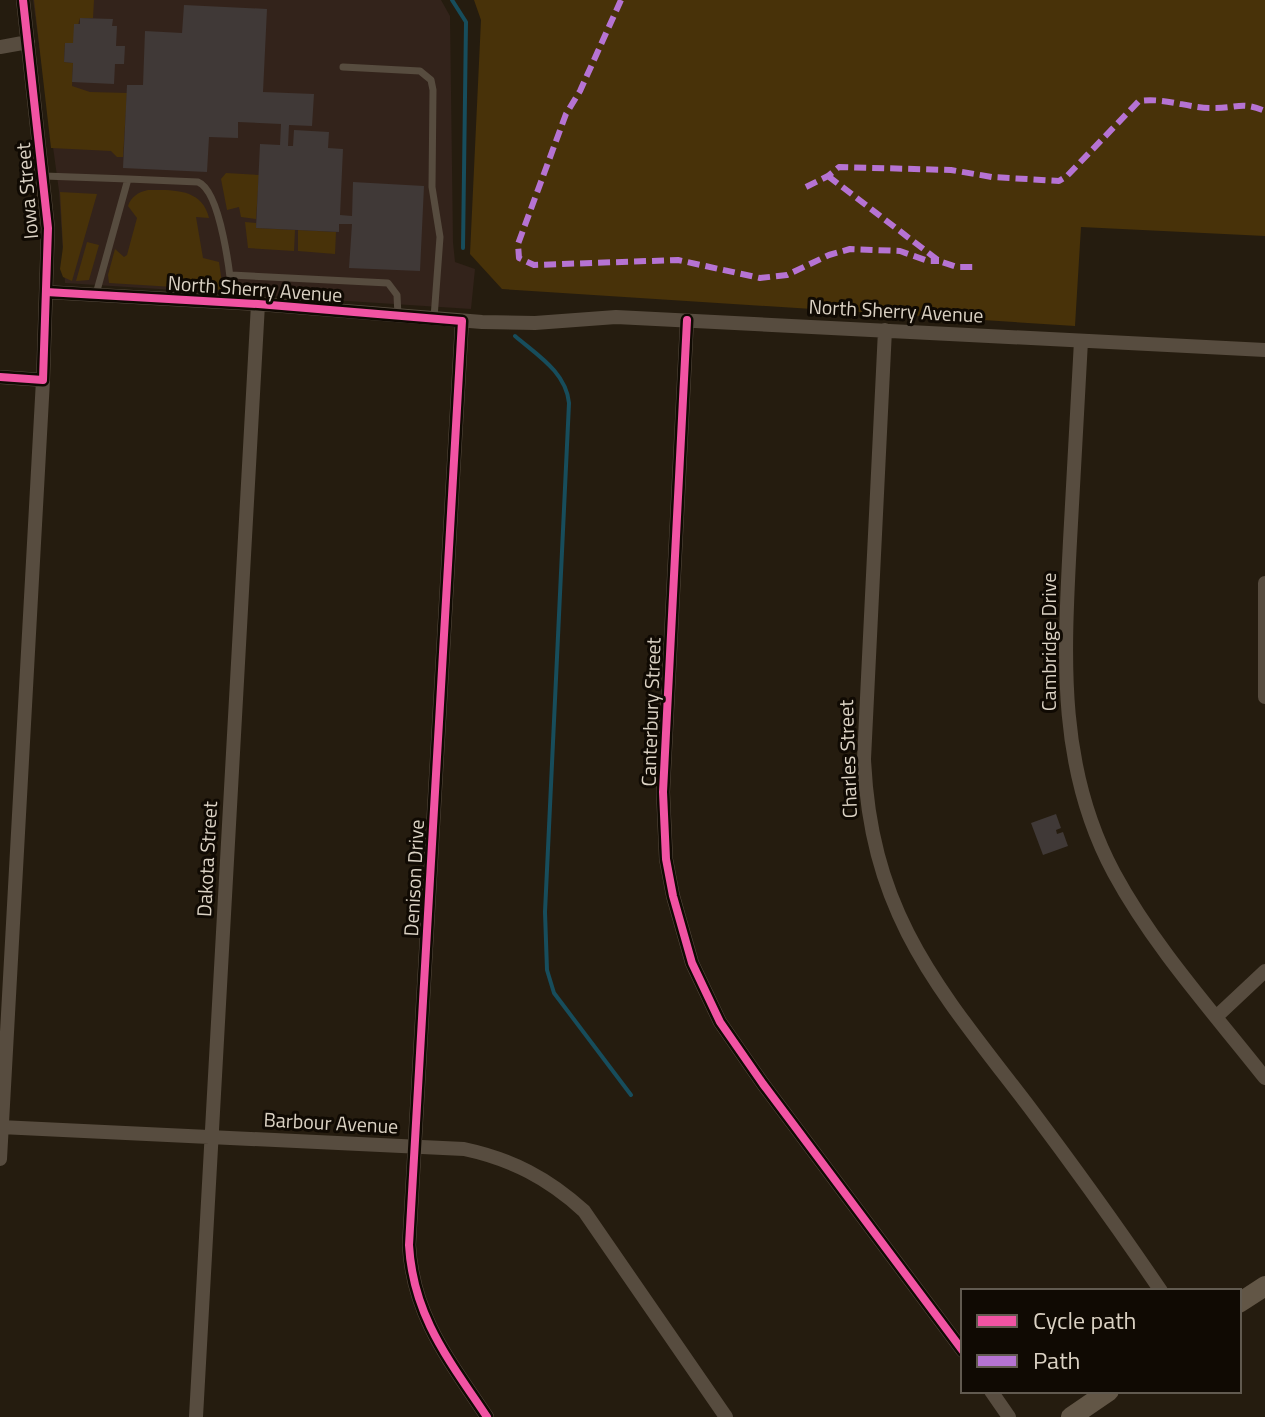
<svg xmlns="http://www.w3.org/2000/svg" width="1265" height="1417" font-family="'Titillium Web',sans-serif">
  <rect width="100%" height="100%" fill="#251c0f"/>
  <!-- education -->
  <path fill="#33231b" d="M33,0H441L450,16L453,242L455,262L475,269L471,309L65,283L59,191Z"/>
  <!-- green -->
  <path fill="#483209" d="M34,0H94L93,18H80L73,43H65L64,62L73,63L72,86L90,92L127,93L123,157H117L111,151L51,148Z
    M474,0H1265V236L1081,227L1075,326L502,289L470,254L481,20Z
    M226,173L259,175L256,219L241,217L239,207L227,210L221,179Z
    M148,190C173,190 202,188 209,218L196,217L203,258L219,262L223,290L109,283L108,275L115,249L124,257L127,255L137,218L128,206C131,197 138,192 148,190Z
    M60,192L97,194L72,281L63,277L60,269L63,247Z
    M245,222L256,223V228L295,230L294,251L248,248Z
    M298,230L336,232L335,254L298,251Z
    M87,242L99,245L89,280L76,281Z"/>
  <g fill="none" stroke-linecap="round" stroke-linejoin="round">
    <!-- stream -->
    <path stroke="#174d5c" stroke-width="4" d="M452,0L466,22L463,248
      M515,336C537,355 566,372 569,403L545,912L547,970L554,993L631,1095"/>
  </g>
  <!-- building -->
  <path fill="#403937" d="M184,5L267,9L263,92L314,94L312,126L289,125L288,146H293L294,130L329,132L328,148L343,149L340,215L352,216L353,182L424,186L420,271L349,268L352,224H339V232L256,228L260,144L280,145L281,124L238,122V138L209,137L207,172L123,168L127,85H143L145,31L182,33Z
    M80,18L113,19L112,26H117L116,46H125L124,64H115L114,84L72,82L73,63L64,62L65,43H73L74,24H80Z
    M1056,814L1061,828L1056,830L1057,834L1063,832L1068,846L1043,855L1031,823Z"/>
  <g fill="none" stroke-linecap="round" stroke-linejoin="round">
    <!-- lane -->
    <path stroke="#574c3f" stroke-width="7" d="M343,67L420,71L431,80L433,90L432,187L440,237L434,318
      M44,176L128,179
      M231,275L388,283L397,295L398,316
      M96,294L128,179L198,182C221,191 231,278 232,302"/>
    <!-- street -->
    <path stroke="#574c3f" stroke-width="14" d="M0,47L28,42
      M46,292L258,304L482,322L535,323L616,317L1265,350
      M687,320L663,792L666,859L673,896L692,963L720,1022L763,1084L963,1351
      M462,321L409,1245C413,1316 449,1360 487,1417
      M885,330L864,759C871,916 939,989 1030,1108C1075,1168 1119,1229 1161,1291
      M1081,341C1077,408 1074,474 1070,541C1064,657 1057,767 1114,873C1154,947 1213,1012 1265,1078
      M0,377L43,380
      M1265,583V697
      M1217,1016L1265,971
      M0,1127L464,1149C511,1159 548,1178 584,1211L726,1417
      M0,1159L43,380L48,228L23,0
      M991,1391L1009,1417
      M196,1417L258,304"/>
    <!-- secondary -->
    <path stroke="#625646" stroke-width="20" d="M1239,1303L1265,1286
      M1071,1417L1109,1391"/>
    <!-- quiet -->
    <path stroke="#b673d3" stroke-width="6" stroke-dasharray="12 6" stroke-linecap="butt" d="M621,0L580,91L566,114L518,244L519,258L534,265L678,260L760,278L787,275L829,255L850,249L900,251L928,261H939
      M828,176L939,261L957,267H976
      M806,187L828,176L839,167L951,170L992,177L1059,181L1067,176L1139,101C1165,97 1190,109 1215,108C1239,108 1240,101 1265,111"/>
    <defs>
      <path id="cycleway" d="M46,292L258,304L462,321L409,1245C413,1316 449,1360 487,1417
        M687,320L663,792L666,859L673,896L692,963L720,1022L763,1084L963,1351
        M0,377L43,380L48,228L23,0"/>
    </defs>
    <!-- cycleway casing -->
    <use href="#cycleway" stroke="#100a03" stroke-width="13"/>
    <!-- cycleway -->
    <use href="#cycleway" stroke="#f153a3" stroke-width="8"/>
  </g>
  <g text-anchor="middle" stroke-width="6" stroke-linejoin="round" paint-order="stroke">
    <!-- street labels -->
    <g font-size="20" fill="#dbd2c4" stroke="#100a03">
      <text transform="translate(27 191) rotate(-95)" y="7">Iowa Street</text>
      <text transform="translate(255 289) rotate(4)" y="7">North Sherry Avenue</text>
      <text transform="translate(896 311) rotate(3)" y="7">North Sherry Avenue</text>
      <text transform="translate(1049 642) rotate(-90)" y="7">Cambridge Drive</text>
      <text transform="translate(651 712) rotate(-88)" y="7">Canterbury Street</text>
      <text transform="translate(848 759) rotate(-92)" y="7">Charles Street</text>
      <text transform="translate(207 859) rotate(-87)" y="7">Dakota Street</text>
      <text transform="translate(414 878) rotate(-87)" y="7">Denison Drive</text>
      <text transform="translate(331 1123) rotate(3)" y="7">Barbour Avenue</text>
    </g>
  </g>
  <!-- legend -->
  <rect x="961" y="1289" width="280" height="104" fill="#100a03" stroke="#615a50" stroke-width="2"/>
  <rect x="977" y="1315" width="40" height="12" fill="#f153a3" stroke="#615a50" stroke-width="2"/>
  <text x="1033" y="1329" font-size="24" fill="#dbd2c4">Cycle path</text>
  <rect x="977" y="1355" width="40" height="12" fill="#b673d3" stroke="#615a50" stroke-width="2"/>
  <text x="1033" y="1369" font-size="24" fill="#dbd2c4">Path</text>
</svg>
